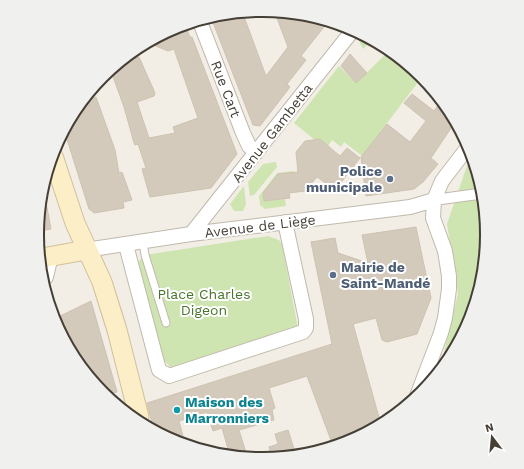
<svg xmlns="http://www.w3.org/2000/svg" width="524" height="469" font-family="'Work Sans',sans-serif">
  <rect width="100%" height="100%" fill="#f2eee6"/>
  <!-- green -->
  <path fill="#cfe5b1" d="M363,37L370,42L363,49L359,41Z
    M387,53L422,77L362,156L344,142L341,147L332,140L326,149L294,123L339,66L356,83Z
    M471,159L486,235L469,321L442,361L458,293L447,224L468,163Z
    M276,162L277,167L254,195L250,196L248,182L263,164Z
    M293,171V172L263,193L264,201L285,199L286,206L265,209L260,205L259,196L277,173Z
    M244,186L246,204L243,211H234L230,204Z
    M268,236L279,240L282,244L298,328L171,368L163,359L138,262L145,255Z"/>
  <!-- building -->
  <path fill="#d4cabc" stroke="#cec2b0" d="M275,13L327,23L301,56L306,60L287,84L290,87L260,126L253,125L212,20L243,14L266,76L288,47Z
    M185,25L190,37H192L237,154L211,188L150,197L142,169L146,168L138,144L135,145L134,143L124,107L111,71L122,63L139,57L155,93L154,96L137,102L149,138L175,133L173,127L198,118L174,49L168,51L151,44L176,27Z
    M350,54L367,73L356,83L341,66Z
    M412,94L434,111L439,104L453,125L431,158L438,164L423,182L414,189L366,196L361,157L387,124L410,142L426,121L404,103Z
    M96,97L115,150L119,173L122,172L132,200L123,202L124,208L94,213L89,209L65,133L87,100Z
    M320,139L340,156L347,148L360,158L335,190L317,177L305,191L289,193L290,198L264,201L263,193L278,174L298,172L296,152L305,141Z
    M45,197L51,229L38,231L40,221Z
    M416,227L431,298L417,334L387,342L382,340L376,318L353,324L380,421L355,437L332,443L307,376L269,388L275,408L272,410L274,420L239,430L247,456L229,452L222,428L213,431L207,412L179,421L185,444L176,442L153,427L147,403L332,344L311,242L335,238L338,253L368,263L362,235Z
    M91,301L117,392L106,395L103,393L54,319Z
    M288,430L295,452L272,457L269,447L278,444L275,434Z"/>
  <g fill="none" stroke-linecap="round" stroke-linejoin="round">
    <defs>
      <path id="service" d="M143,242L145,255L166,323"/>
      <path id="pedestrian" d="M434,200L478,194"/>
      <path id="minor" d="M200,22L243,133L249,146L256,153
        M191,234L353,30
        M126,245L159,370L169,376L303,332L306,328V319L285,222
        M86,250L191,234L410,207L434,200
        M46,277L51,256
        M417,396L441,333L445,318L449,289V276L445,251L433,218L434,200L442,181L468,147"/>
      <path id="secondary" d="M53,156L75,223L102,282L117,330L139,417
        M42,258L86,250"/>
    </defs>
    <!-- service casing -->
    <use href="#service" stroke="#c0b9ac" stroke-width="9"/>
    <!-- pedestrian casing -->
    <use href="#pedestrian" stroke="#c0b9ac" stroke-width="12"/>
    <!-- minor casing -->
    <use href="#minor" stroke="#c0b9ac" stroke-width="16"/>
    <!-- secondary casing -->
    <use href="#secondary" stroke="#d1c098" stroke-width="21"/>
    <!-- service -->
    <use href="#service" stroke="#fff" stroke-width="7"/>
    <!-- pedestrian -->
    <use href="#pedestrian" stroke="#fff" stroke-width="10"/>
    <!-- minor -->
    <use href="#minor" stroke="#fff" stroke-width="14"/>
    <!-- secondary -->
    <use href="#secondary" stroke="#fceec7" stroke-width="19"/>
  </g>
  <!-- markers -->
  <g fill="#5c6f8a" stroke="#fff" stroke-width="1.5">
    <circle cx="390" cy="179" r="4"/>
    <circle cx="333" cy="275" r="4"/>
  </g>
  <circle fill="#0f9aa8" stroke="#fff" stroke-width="1.5" cx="177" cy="410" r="4"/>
  <g text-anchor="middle" stroke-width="4" stroke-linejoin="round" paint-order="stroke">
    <!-- street labels -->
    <g font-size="14" fill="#453f36" stroke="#fff">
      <text transform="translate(226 89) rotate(69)" y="5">Rue Cart</text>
      <text transform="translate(272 133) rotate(-52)" y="5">Avenue Gambetta</text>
      <text transform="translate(260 226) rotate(-7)" y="5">Avenue de Liège</text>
    </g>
    <!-- service labels -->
    <g font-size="14" font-weight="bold" fill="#4e5e75" stroke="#fff" text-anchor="end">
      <text x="382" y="176">Police<tspan x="382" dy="16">municipale</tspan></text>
      <text x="341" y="272" text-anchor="start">Mairie de<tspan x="341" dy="16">Saint-Mandé</tspan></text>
    </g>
    <!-- park labels -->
    <g font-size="14" fill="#49742c" stroke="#fff">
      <text x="204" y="299">Place Charles<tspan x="204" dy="16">Digeon</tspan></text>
    </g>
    <!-- culture labels -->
    <g font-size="14" font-weight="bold" fill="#0d838f" stroke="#fff" text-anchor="start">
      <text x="185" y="407">Maison des<tspan x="185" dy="16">Marronniers</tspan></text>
    </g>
  </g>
  <!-- crop -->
  <path d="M0 0H524V469H0ZM261 17H263A217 217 0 0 1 480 234V235A217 217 0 0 1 263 452H261A217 217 0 0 1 44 235V234A217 217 0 0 1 261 17Z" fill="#f0f0ef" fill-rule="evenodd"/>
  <path fill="none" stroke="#453f36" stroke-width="2" d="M261 17H263A217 217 0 0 1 480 234V235A217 217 0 0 1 263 452H261A217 217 0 0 1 44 235V234A217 217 0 0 1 261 17Z"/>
  <!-- north arrow -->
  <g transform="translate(492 437) rotate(344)" stroke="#ffffff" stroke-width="3" paint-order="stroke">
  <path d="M0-3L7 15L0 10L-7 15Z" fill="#453f36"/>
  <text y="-6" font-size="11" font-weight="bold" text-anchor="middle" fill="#453f36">N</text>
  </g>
</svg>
